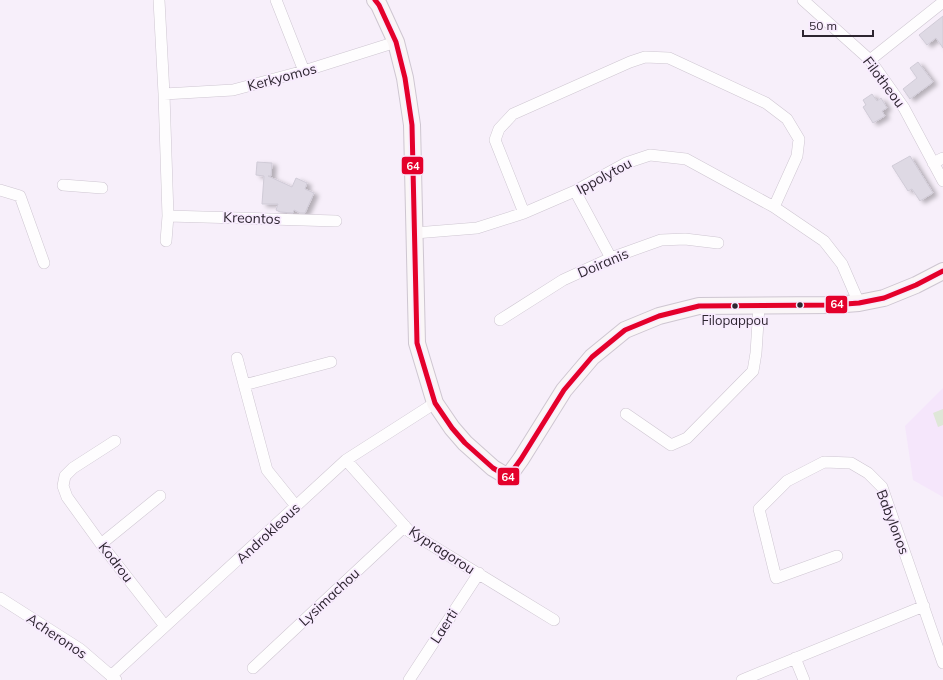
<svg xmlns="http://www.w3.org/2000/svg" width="943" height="680" font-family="Mulish,sans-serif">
  <defs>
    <filter id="shadow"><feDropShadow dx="4.5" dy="2.5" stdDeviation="2" flood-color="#0004"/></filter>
  </defs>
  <rect width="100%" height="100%" fill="#f7effa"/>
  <!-- built -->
  <path fill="#f5e6fb" d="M943,388V497L913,480L905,426Z"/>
  <!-- green -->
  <path fill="#dfe7d8" d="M943,409V425L938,427L933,413Z"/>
  <!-- building -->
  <path fill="#ded9e4" stroke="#d0cbd7" filter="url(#shadow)" d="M943,16V48L936,38L927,45L919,35Z
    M918,62L933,82L910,99L903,89L917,78L910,68Z
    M872,94L877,101L881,98L887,108L882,111L885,116L873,123L863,107L866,105L863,100Z
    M910,156L933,193L920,201L912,189L908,191L892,166Z
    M257,162L272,163L271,176H268L292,187L296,178L307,183L305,189L314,193L305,213H300L294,210L293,213L280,212L276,210L278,204H262L264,176L256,175Z"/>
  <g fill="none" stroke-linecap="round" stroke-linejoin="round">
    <defs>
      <path id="street" d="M159,0L164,94L168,216L166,241
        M276,0L304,71
        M803,0L870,60L904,108L943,181
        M870,60L943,2
        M164,94L233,90L304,71L396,42
        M933,163L943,158
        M63,185L102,188
        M0,190L20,196L44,263
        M575,191L611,258
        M524,213L495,140L499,129L513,114L630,62L645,57L669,58L766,103L787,119L799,139L797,156L774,207
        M168,216L336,221
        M415,233L477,228L524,213L575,191L626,163L650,155L686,159L774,207L824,241L842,264L859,303
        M500,320L563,280L611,258L661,240L685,239L718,243
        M237,358L267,470L296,506
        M244,385L331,362
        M626,414L671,445L687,438L753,371L756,353L759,306
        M115,441L73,468L65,476L63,486L67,497L101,544L165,626
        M346,460L410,532L554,620
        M101,544L160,496
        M837,556L776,578L759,509L787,481L824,462L851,463L868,473L882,487L943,663
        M0,598L80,649L116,680
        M795,658L804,680
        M253,668L405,526
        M111,676L346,460L435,403
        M409,680L479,573
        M742,680L924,606"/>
      <path id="secondary" d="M375,0L379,5L396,42L405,78L412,125L417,343L435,403L452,428L465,443L493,468L508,477L521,459L564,390L592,357L625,330L659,316L699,306L832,305L859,303L884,298L916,285L943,271"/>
    </defs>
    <!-- street casing -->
    <use href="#street" stroke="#cec6d1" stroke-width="12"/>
    <!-- secondary casing -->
    <use href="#secondary" stroke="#cec6d1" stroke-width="18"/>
    <!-- street -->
    <use href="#street" stroke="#fefdfe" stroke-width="11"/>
    <!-- secondary -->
    <use href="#secondary" stroke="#faf6f7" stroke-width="16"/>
    <defs>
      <path id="bus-1" d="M375,0L379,5L396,42L405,78L412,125L417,343L435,403L452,428L465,443L493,468L508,477L521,459L564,390L592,357L625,330L659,316L699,306L832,305L859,303L884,298L916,285L943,271"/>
    </defs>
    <!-- bus-1 casing -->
    <use href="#bus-1" stroke="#f8ebfe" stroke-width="8"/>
    <!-- bus-1 -->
    <use href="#bus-1" stroke="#e4002b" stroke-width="5"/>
  </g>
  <!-- markers -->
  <g fill="#2d2530" stroke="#f8ebfe" stroke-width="1.5">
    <circle cx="800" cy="305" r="3.5"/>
    <circle cx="735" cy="306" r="3.5"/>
  </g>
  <g text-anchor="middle" stroke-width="3.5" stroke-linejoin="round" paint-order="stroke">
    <!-- bus labels -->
    <g font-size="13" fill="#2d2530" stroke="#f8ebfe">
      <text x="735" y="325">Filopappou</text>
    </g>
    <!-- street labels -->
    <g font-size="14" fill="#2d2530" stroke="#f8ebfe">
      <text transform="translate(282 77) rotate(-15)" y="5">Kerkyomos</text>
      <text transform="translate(884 82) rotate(53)" y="5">Filotheou</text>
      <text transform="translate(604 176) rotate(-28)" y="5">Ippolytou</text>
      <text transform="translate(252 218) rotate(2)" y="5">Kreontos</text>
      <text transform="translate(603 263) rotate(-23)" y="5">Doiranis</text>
      <text transform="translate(893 522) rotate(69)" y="5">Babylonos</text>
      <text transform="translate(268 533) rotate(-43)" y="5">Androkleous</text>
      <text transform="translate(442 550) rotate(33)" y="5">Kypragorou</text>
      <text transform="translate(116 562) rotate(52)" y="5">Kodrou</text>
      <text transform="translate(329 597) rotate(-43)" y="5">Lysimachou</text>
      <text transform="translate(444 626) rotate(-57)" y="5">Laerti</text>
      <text transform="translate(57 636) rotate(34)" y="5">Acheronos</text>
    </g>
  </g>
  <g stroke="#f8ebfe" stroke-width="1.5">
    <rect x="401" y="156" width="23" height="19" rx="4" fill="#e4002b"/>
    <rect x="825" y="295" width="23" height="19" rx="4" fill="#e4002b"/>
    <rect x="497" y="467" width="23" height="19" rx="4" fill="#e4002b"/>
  </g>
  <g font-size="11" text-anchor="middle" font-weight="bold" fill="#fff">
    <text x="413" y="170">64</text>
    <text x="837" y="308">64</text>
    <text x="508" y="481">64</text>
  </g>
  <!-- scale -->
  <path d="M803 30v6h70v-6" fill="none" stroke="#2d2530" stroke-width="2"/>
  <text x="809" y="30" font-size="12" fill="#2d2530" stroke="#f8ebfe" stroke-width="3" paint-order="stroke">50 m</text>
</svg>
